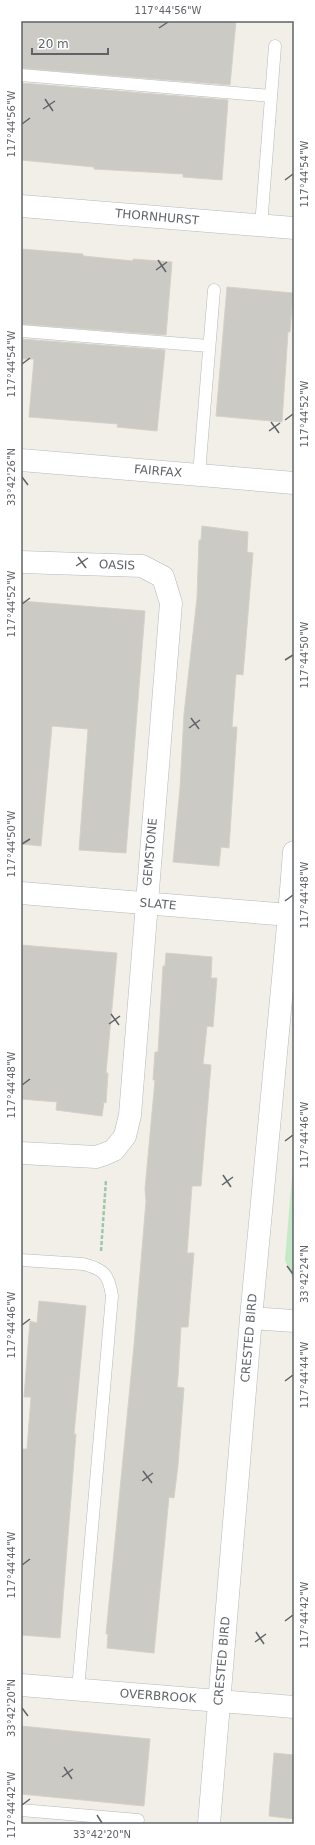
<svg xmlns="http://www.w3.org/2000/svg" width="315" height="1845" font-family="'DejaVu Sans',sans-serif">
  <rect width="100%" height="100%" fill="#f1efe8"/>
  <!-- green -->
  <path fill="#c5e8c5" d="M294,1153V1282L285,1260Z"/>
  <!-- building -->
  <path fill="#cccac5" stroke="#d6d1c6" d="M21,21H236L230,85L21,68Z
    M21,83L228,100L222,180L183,177V174L94,169V167L21,160Z
    M21,249L83,254V256L133,261V259L172,262L166,335L21,324Z
    M227,287L293,293L290,332H288L282,422L216,416Z
    M21,339L165,350L157,431L117,427L118,424L29,417L34,359H21Z
    M202,526L248,532L247,552L253,553L243,675L236,674L232,727H237L229,848L221,847L219,866L173,862L180,788L184,714L197,598L199,540H201Z
    M21,601L145,611L126,853L79,850L88,729L52,726L41,846L21,844Z
    M21,945L117,953L106,1073H108L106,1103L104,1102L102,1116L56,1110L57,1102L21,1099Z
    M166,953L212,957L211,978H217L213,1027L207,1026L203,1064L211,1065L201,1186H192L187,1253H194L188,1327H181L178,1377L177,1387L184,1388L178,1465L174,1498L169,1497L154,1653L107,1648L108,1634H106L134,1345L146,1201L145,1189L155,1080H153L155,1052H158L163,966H165Z
    M39,1301L86,1306L74,1434H76L60,1638L21,1635V1449H27L31,1397H24L30,1321L37,1323Z
    M21,1726L150,1739L144,1806L21,1794Z
    M274,1753L294,1755V1819L269,1816Z"/>
  <g fill="none" stroke-linecap="round" stroke-linejoin="round">
    <defs>
      <path id="service" d="M21,75L271,96
        M261,226L275,46
        M21,331L209,346
        M199,474L214,290
        M21,1260L83,1264C104,1269 109,1275 112,1296L78,1690
        M21,1810L138,1820"/>
      <path id="minor" d="M21,206L294,228
        M21,460L294,483
        M21,562L142,566L163,577L171,603L130,1115L125,1136L114,1150L105,1154L96,1157L21,1153
        M21,893L289,915L294,852
        M21,1685L294,1707"/>
      <path id="tertiary" d="M251,1318L294,1321
        M209,1824L251,1318L289,915H294"/>
    </defs>
    <!-- service casing -->
    <use href="#service" stroke="#b5b8bc" stroke-width="13"/>
    <!-- minor casing -->
    <use href="#minor" stroke="#b5b8bc" stroke-width="23"/>
    <!-- tertiary casing -->
    <use href="#tertiary" stroke="#b5b8bc" stroke-width="23"/>
    <!-- path -->
    <path stroke="#9cc7a9" stroke-width="2.5" stroke-dasharray="4 2" stroke-linecap="butt" d="M101,1251L106,1180"/>
    <!-- service -->
    <use href="#service" stroke="#fff" stroke-width="12"/>
    <!-- minor -->
    <use href="#minor" stroke="#fff" stroke-width="22"/>
    <!-- tertiary -->
    <use href="#tertiary" stroke="#fff" stroke-width="22"/>
  </g>
  <!-- ticks -->
  <path fill="none" stroke="#5f6368" stroke-width="1.5" d="M159,28L168,22M45,99L53,111M43,109L55,101M22,124L30,118M285,180L293,174M158,260L166,272M156,270L167,262M22,364L30,358M285,420L293,414M271,422L279,433M269,431L280,423M22,477L28,485M78,557L86,568M76,566L88,558M22,604L30,598M285,660L293,655M191,718L199,729M189,728L200,720M22,844L30,839M285,901L293,895M111,1014L119,1025M109,1024L120,1016M22,1085L30,1079M285,1141L293,1135M223,1175L231,1187M222,1185L233,1177M287,1266L293,1274M22,1325L30,1319M285,1381L293,1375M143,1471L152,1483M142,1481L153,1473M22,1565L30,1559M285,1621L293,1615M256,1632L264,1644M255,1642L266,1634M22,1708L28,1716M64,1767L72,1779M62,1777L73,1769M22,1805L30,1799M97,1815L102,1823"/>
  <g text-anchor="middle" stroke-width="3.5" stroke-linejoin="round" paint-order="stroke">
    <!-- street labels -->
    <g font-size="12" fill="#5f6368" stroke="#fff">
      <text transform="translate(157 217) rotate(5)" y="4">THORNHURST</text>
      <text transform="translate(158 471) rotate(5)" y="4">FAIRFAX</text>
      <text transform="translate(117 565) rotate(2)" y="4">OASIS</text>
      <text transform="translate(150 852) rotate(-85)" y="4">GEMSTONE</text>
      <text transform="translate(158 904) rotate(5)" y="4">SLATE</text>
      <text transform="translate(249 1338) rotate(-85)" y="4">CRESTED BIRD</text>
      <text transform="translate(222 1661) rotate(-85)" y="4">CRESTED BIRD</text>
      <text transform="translate(158 1696) rotate(4)" y="4">OVERBROOK</text>
    </g>
  </g>
  <!-- border -->
  <rect width="315" height="1845" fill="none" stroke="#ffffff" stroke-width="44"/>
  <!-- scale -->
  <path d="M32 48v6h76v-6" fill="none" stroke="#5f6368" stroke-width="2"/>
  <text x="38" y="48" font-size="12" fill="#5f6368" stroke="#ffffff" stroke-width="3" paint-order="stroke">20 m</text>
  <rect x="22" y="22" width="271" height="1801" fill="none" stroke="#5f6368" stroke-width="1.5"/>
  <g font-size="10" text-anchor="middle" fill="#5f6368">
    <text x="168" y="14">117°44'56"W</text>
    <text transform="translate(11 124) rotate(-90)" y="4">117°44'56"W</text>
    <text transform="translate(304 174) rotate(-90)" y="4">117°44'54"W</text>
    <text transform="translate(11 364) rotate(-90)" y="4">117°44'54"W</text>
    <text transform="translate(304 414) rotate(-90)" y="4">117°44'52"W</text>
    <text transform="translate(11 477) rotate(-90)" y="4">33°42'26"N</text>
    <text transform="translate(11 604) rotate(-90)" y="4">117°44'52"W</text>
    <text transform="translate(304 655) rotate(-90)" y="4">117°44'50"W</text>
    <text transform="translate(11 844) rotate(-90)" y="4">117°44'50"W</text>
    <text transform="translate(304 895) rotate(-90)" y="4">117°44'48"W</text>
    <text transform="translate(11 1085) rotate(-90)" y="4">117°44'48"W</text>
    <text transform="translate(304 1135) rotate(-90)" y="4">117°44'46"W</text>
    <text transform="translate(304 1274) rotate(-90)" y="4">33°42'24"N</text>
    <text transform="translate(11 1325) rotate(-90)" y="4">117°44'46"W</text>
    <text transform="translate(304 1375) rotate(-90)" y="4">117°44'44"W</text>
    <text transform="translate(11 1565) rotate(-90)" y="4">117°44'44"W</text>
    <text transform="translate(304 1615) rotate(-90)" y="4">117°44'42"W</text>
    <text transform="translate(11 1708) rotate(-90)" y="4">33°42'20"N</text>
    <text transform="translate(11 1805) rotate(-90)" y="4">117°44'42"W</text>
    <text x="102" y="1838">33°42'20"N</text>
  </g>
</svg>
